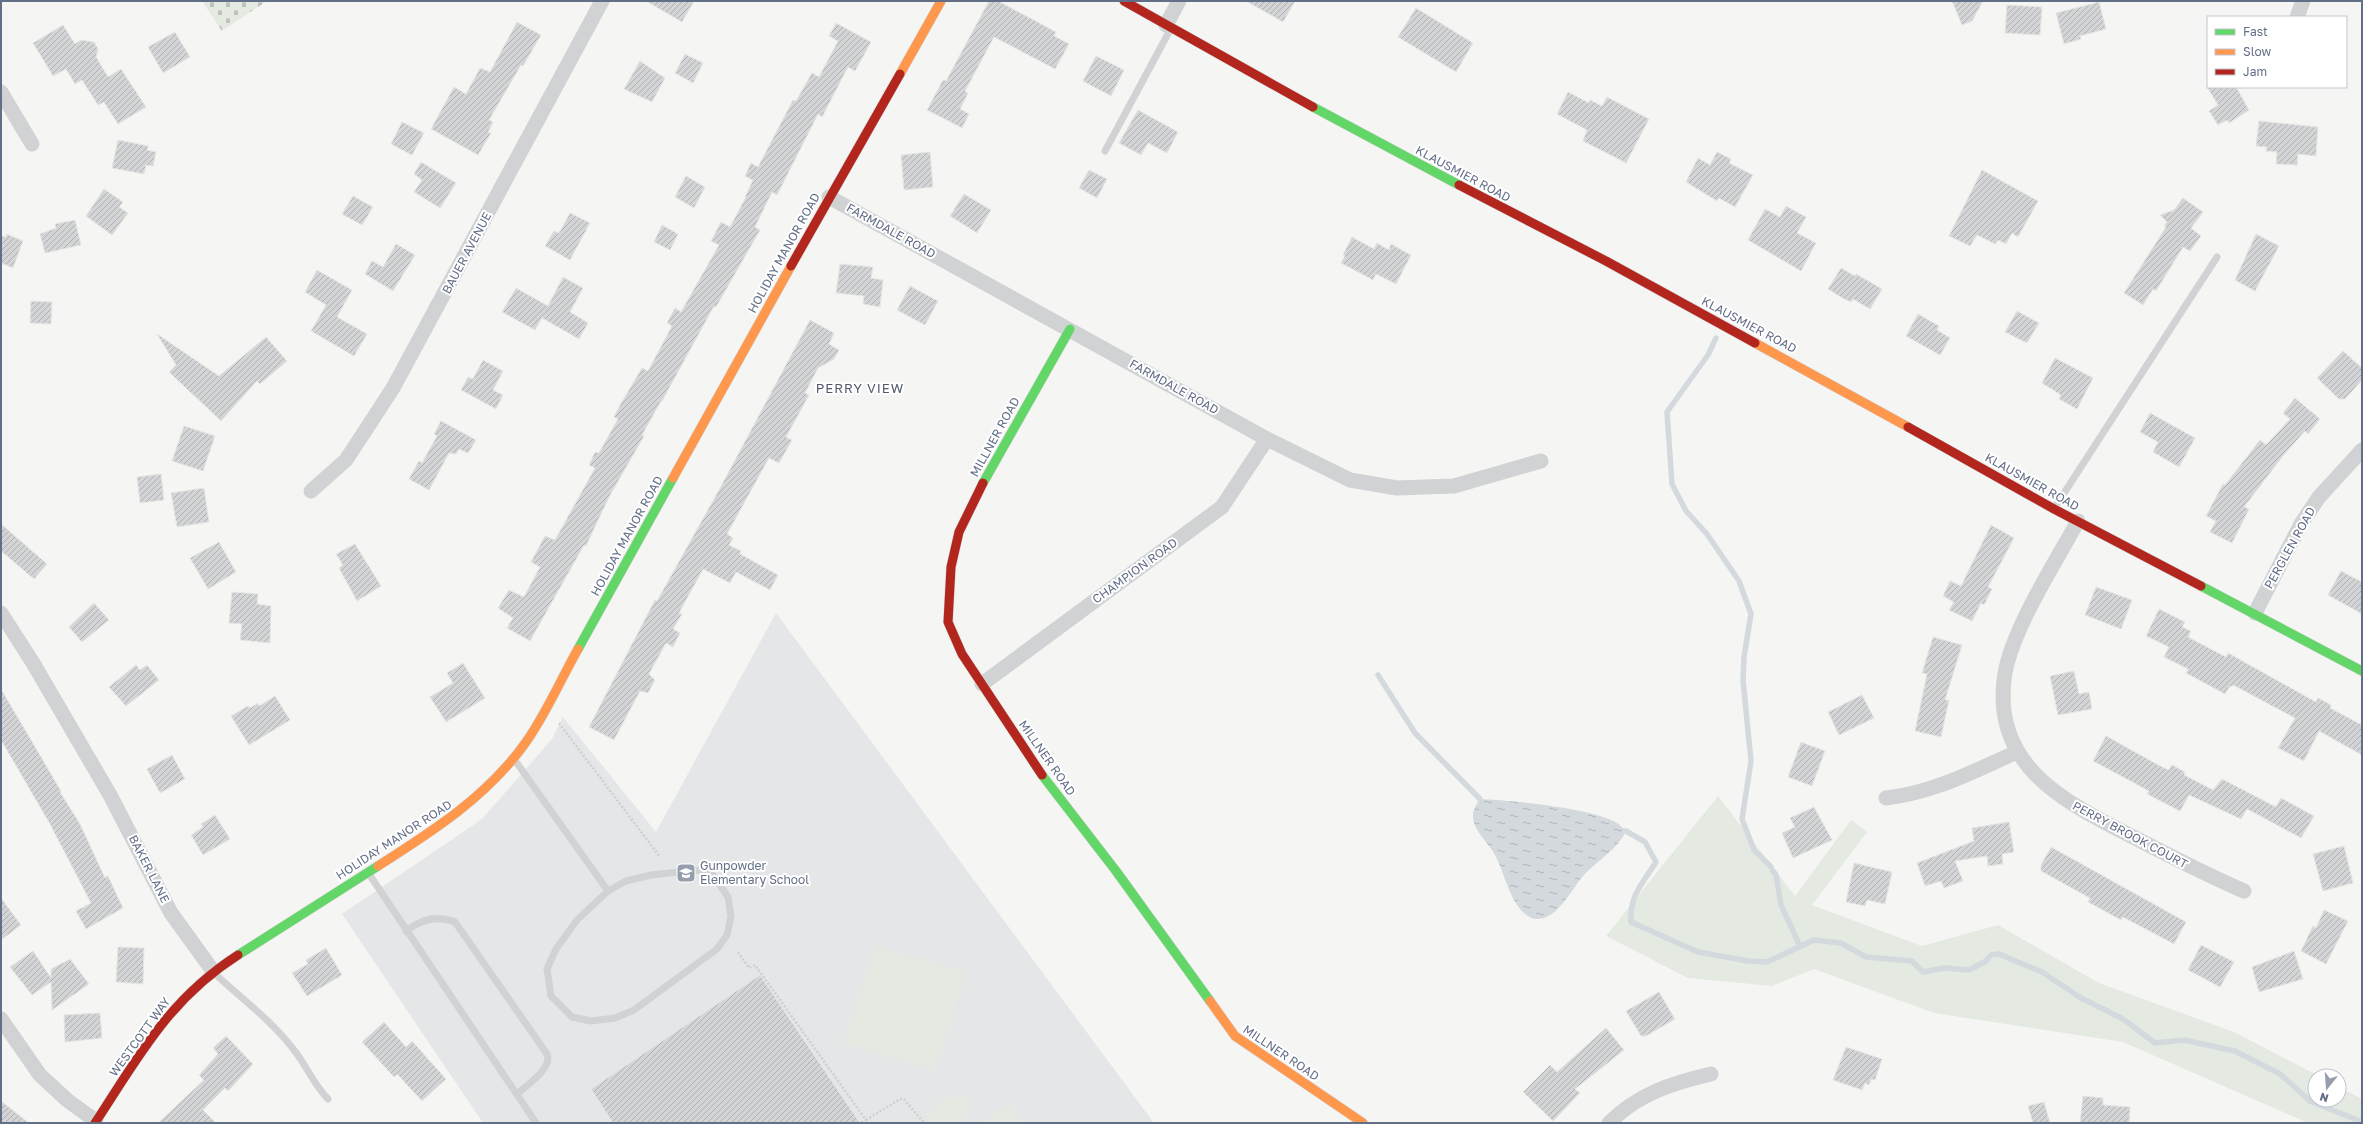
<svg xmlns="http://www.w3.org/2000/svg" width="2363" height="1124" font-family="'Golos Text',sans-serif">
  <defs>
    <pattern id="cemetery-stones" width="16" height="16" patternUnits="userSpaceOnUse"><rect width="16" height="16" fill="#e4e9e2"/><path d="M2 7V4a2 2 0 0 1 4 0v3zM10 15v-3a2 2 0 0 1 4 0v3z" fill="#bcc1bd"/></pattern>
    <pattern id="water-ripples" width="26" height="14" patternUnits="userSpaceOnUse"><rect width="26" height="14" fill="#d4d9de"/><path d="M2 4q2-2 4 0t4 0M15 11q2-2 4 0t4 0" fill="none" stroke="#b0b4ba"/></pattern>
    <pattern id="building-hatch" width="6" height="6" patternUnits="userSpaceOnUse"><rect width="6" height="6" fill="#d3d4d5"/><path d="M-1 1l2-2M0 6l6-6M5 7l2-2" fill="none" stroke="#afb0b2"/></pattern>
  </defs>
  <rect width="100%" height="100%" fill="#f5f6f4"/>
  <!-- built -->
  <path fill="#e5e6e7" d="M776,613L1154,1123H483L342,914L482,819L552,739L563,717L656,832Z"/>
  <!-- cemetery -->
  <path fill="url(#cemetery-stones)" d="M202,1H267L222,31Z"/>
  <!-- green -->
  <path fill="#e4e9e2" d="M1718,796L1795,896L1851,820L1867,832L1812,905L1922,946L1998,925L2099,983L2234,1032L2319,1076H2315V1100H2339V1087L2362,1099V1123H2308L2123,1042L1934,1013L1814,969L1772,986L1688,978L1606,936Z
    M875,945L966,973L935,1071L844,1043Z
    M962,1094L973,1106L961,1123H931L925,1114L943,1100Z
    M1011,1103L1025,1123H983Z"/>
  <!-- water -->
  <path fill="url(#water-ripples)" d="M1480,799C1509,800 1594,808 1617,823C1620,825 1623,828 1626,831C1618,849 1597,861 1584,875C1572,888 1557,921 1536,919C1529,919 1521,911 1517,905C1507,890 1503,870 1495,855C1488,842 1475,833 1473,818C1472,811 1476,805 1480,799Z"/>
  <g fill="none" stroke-linecap="round" stroke-linejoin="round">
    <!-- stream -->
    <path stroke="#d4d9de" stroke-width="5.5" d="M1716,338L1708,355L1667,412L1672,484L1686,511L1707,534L1739,581L1751,614L1744,657L1743,680L1751,761L1742,819L1754,850L1771,867
      M1378,675L1415,733L1480,799
      M1626,831L1645,842L1656,862C1643,883 1629,896 1631,922L1698,952L1748,961L1767,962L1814,940L1841,943L1866,957L1912,961L1923,972L1944,968L1969,970L1986,961L1991,955L1999,954L2042,972L2081,998L2123,1019L2155,1043L2184,1040L2235,1051L2280,1074L2310,1101L2362,1122
      M1773,871L1776,875L1781,905L1800,946"/>
  </g>
  <!-- building -->
  <path fill="url(#building-hatch)" stroke="#e5e6e4" d="M646,1H694L682,22Z
    M989,1H998L1056,32L1054,36L1069,44L1055,69L994,37L965,91L968,93L960,109L969,114L962,128L927,110L943,80L946,81Z
    M1246,1H1295L1283,22Z
    M1952,1H1983L1972,21L1962,25Z
    M2099,2L2106,29L2080,36L2081,39L2064,44L2056,13Z
    M2007,5L2042,7L2040,35L2005,33Z
    M1416,8L1473,43L1456,72L1398,37Z
    M517,22L541,35L523,66L521,65L489,120L493,122L488,132L491,133L478,155L431,129L454,87L466,94L480,68L490,72Z
    M836,23L871,42L855,71L848,67L822,117L818,114L777,195L772,192L755,227L760,230L716,307L714,306L662,401H661L642,435L644,436L609,497L586,546L584,545L530,641L507,628L513,618L498,608L509,590L524,597L540,567L531,562L545,536L555,540L595,468L589,465L595,452L599,453L618,419L614,417L620,405L642,368L648,371L672,326L667,323L675,308L681,312L719,245L711,241L721,222L730,227L746,197H745L753,180L745,176L751,163L758,167L793,100L796,101L812,73L819,77L838,41L829,36Z
    M63,25L75,44L81,40L94,42L98,49L96,57L108,77L121,69L146,107L118,124L104,102L98,105L82,80L75,84L66,69L53,76L33,43Z
    M175,32L190,57L163,73L148,47Z
    M685,54L703,63L693,83L675,73Z
    M1096,56L1124,70L1111,96L1083,81Z
    M640,61L665,78L652,102L624,89Z
    M2207,87H2236L2249,110L2229,123L2227,120L2218,125L2209,111L2218,105Z
    M1568,92L1589,103L1590,100L1602,106L1607,97L1649,119L1626,163L1583,141L1587,130L1557,114Z
    M1138,110L1178,132L1167,153L1148,143L1141,155L1119,143Z
    M2259,121L2318,127L2316,156L2298,154L2297,165L2276,164L2277,152L2266,151L2267,147L2256,146Z
    M402,122L424,133L412,155L391,144Z
    M118,140L148,146L147,150L156,152L153,166L146,165L144,174L112,168Z
    M930,152L933,187L904,190L901,155Z
    M1717,152L1731,159L1729,163L1753,175L1735,207L1719,198L1717,201L1686,182L1698,158L1710,165Z
    M421,162L456,183L440,208L414,192L422,180L414,174Z
    M1089,170L1107,179L1097,198L1079,188Z
    M1982,170L2038,201L2018,237L2012,233L2006,244L1998,240L1995,244L1977,235L1970,246L1949,236Z
    M686,176L705,187L694,208L675,197Z
    M104,189L123,202L119,207L128,213L112,235L86,216Z
    M964,194L991,210L977,233L950,216Z
    M353,196L373,207L362,225L342,214Z
    M2183,198L2203,212L2191,228L2201,236L2190,251L2183,247L2156,291L2153,289L2143,305L2124,293L2166,227L2164,226L2167,222L2160,215L2174,210Z
    M1786,206L1806,217L1797,233L1816,243L1801,271L1748,240L1765,209L1780,217Z
    M570,213L590,223L570,260L545,246L554,231L559,233Z
    M75,220L81,245L45,253L40,234L56,228L55,224Z
    M662,225L678,234L670,250L654,242Z
    M7,234L23,241L13,268L1,263V236L6,237Z
    M2256,234L2279,246L2255,291L2235,280Z
    M1352,237L1374,249L1377,243L1389,250L1391,244L1411,255L1396,284L1376,274L1373,280L1341,263L1345,256L1343,255Z
    M396,244L415,255L393,291L365,274L372,261L383,267Z
    M840,264L873,267L871,278L883,280L880,307L863,304L864,296L836,293Z
    M1841,268L1855,276L1856,274L1882,289L1870,309L1853,299L1851,302L1844,299L1828,289Z
    M317,270L352,290L337,317L367,334L354,356L311,331L326,305L305,292Z
    M563,277L583,288L570,312L588,323L579,339L542,318L543,316L535,330L502,312L516,288L548,306Z
    M910,286L938,301L925,325L897,310Z
    M31,301L52,302L51,324L30,323Z
    M2017,311L2039,323L2027,343L2005,332Z
    M1918,314L1939,326L1937,330L1950,338L1940,355L1906,336Z
    M810,320L834,333L829,344L839,350L834,359L818,368L805,393L809,395L786,437L792,440L779,463L769,458L727,534L733,538L729,545L741,551L740,554L778,575L770,590L736,572L730,583L703,569L679,613L682,614L673,629L680,633L673,647L666,643L649,674L655,680L648,693L640,691L614,740L589,727L655,600L657,601L719,490Z
    M157,334L219,376L266,337L287,361L260,384L257,381L221,421L169,372L176,365Z
    M2343,351L2362,368V380L2345,399H2339L2317,378Z
    M2055,358L2093,378L2077,409L2059,399L2061,395L2042,383Z
    M483,360L503,371L493,390L503,395L496,409L461,390L468,377L473,379Z
    M2295,398L2320,419L2308,434L2305,431L2282,457L2244,507L2249,509L2232,543L2210,532L2216,521L2206,516L2223,484L2225,485L2260,440L2266,445L2290,419L2283,413Z
    M2150,413L2195,438L2179,467L2153,452L2158,442L2140,432Z
    M441,421L476,440L468,453L459,449L456,454L449,453L429,490L409,479L419,461L422,463L437,436L434,434Z
    M184,426L215,436L203,471L172,461Z
    M161,474L164,500L140,503L137,477Z
    M204,488L209,522L177,527L171,493Z
    M1,524L47,564L34,579L1,551Z
    M1991,525L2014,538L1988,587L1992,589L1984,605L1981,603L1972,621L1949,610L1954,602L1943,596L1950,581L1961,586Z
    M219,542L236,572L208,589L190,558Z
    M355,544L381,586L357,601L339,568L343,565L336,554Z
    M2341,571L2362,582V614L2328,595Z
    M2096,587L2132,600L2121,629L2085,615Z
    M232,592L258,594L257,604L271,606L270,643L240,640L242,624L229,623Z
    M94,603L109,620L82,642L69,627Z
    M2159,609L2185,622L2182,627L2191,631L2188,637L2226,657L2228,653L2316,702L2318,698L2331,705L2330,708L2362,725V755L2319,731L2304,761L2278,748L2295,718L2233,685L2232,687L2230,686L2225,694L2186,673L2188,669L2164,657L2169,647L2146,636Z
    M1933,637L1962,645L1945,700H1949L1941,737L1915,731L1927,674L1922,673Z
    M463,663L485,698L446,722L430,697L453,683L447,673Z
    M136,665L140,670L147,665L159,680L126,706L109,687Z
    M2074,671L2079,694L2089,692L2092,709L2058,715L2050,676Z
    M1,689L61,791L60,792L80,824L105,878L108,876L123,908L86,929L76,911L91,903L50,824L1,740Z
    M1862,695L1874,718L1839,735L1828,712Z
    M275,696L290,720L249,745L231,716L248,706L250,708L258,703L259,706Z
    M2106,736L2162,767L2169,770L2172,765L2185,772L2184,775L2213,790L2222,779L2276,807L2281,798L2314,816L2301,838L2247,809L2241,819L2189,795L2180,811L2147,794L2149,791L2093,761Z
    M1801,742L1825,751L1812,786L1788,777Z
    M172,755L185,779L160,793L147,769Z
    M1814,807L1832,840L1793,858L1782,833L1795,827L1790,818Z
    M215,815L230,839L203,855L191,835L203,827L201,824Z
    M2009,822L2014,852L2002,854L2003,864L1988,866L1987,856L1955,861L1963,881L1944,888L1941,881L1925,886L1917,863L1974,841L1972,828Z
    M2344,846L2353,883L2323,891L2313,854Z
    M2051,847L2186,922L2174,944L2123,917L2121,920L2088,902L2090,898L2041,871V865Z
    M1854,863L1892,872L1885,904L1867,900L1865,906L1846,902Z
    M1,898L21,925L1,940Z
    M2324,910L2348,921L2326,964L2301,951L2313,926L2316,928Z
    M2201,945L2234,962L2220,987L2188,970Z
    M118,947L144,948L143,984L116,982Z
    M326,948L342,975L307,996L292,973L308,964L306,960Z
    M33,951L51,978V969L70,959L89,984L52,1010L51,982L32,995L10,967Z
    M2294,951L2303,979L2259,992L2252,967Z
    M760,975L860,1123H613L591,1089Z
    M1659,992L1675,1019L1646,1036H1641L1626,1011Z
    M100,1013L102,1038L65,1042L64,1015Z
    M384,1022L406,1047L412,1041L446,1079L422,1101L397,1074L394,1077L362,1042Z
    M1606,1028L1624,1050L1575,1089L1580,1093L1553,1121L1523,1092L1550,1065L1557,1072Z
    M226,1036L253,1064L228,1091L225,1088L203,1110L216,1123H158L204,1080L199,1075L218,1054L213,1048Z
    M1846,1047L1882,1059L1875,1080L1871,1079L1869,1085L1865,1083L1862,1090L1833,1080Z
    M2083,1096L2103,1098V1105L2130,1107L2129,1123H2080Z
    M1,1101L29,1123H1Z
    M2044,1102L2050,1123H2033L2028,1106Z"/>
  <g fill="none" stroke-linecap="round" stroke-linejoin="round">
    <defs>
      <path id="fast" d="M1313,107L1459,185
        M983,483L1070,329
        M2201,586L2362,671
        M578,649L673,478
        M1042,775L1116,871L1210,1001
        M238,955L378,866"/>
      <path id="slow" d="M900,74L941,1
        M1755,343L1908,427
        M673,478L791,266
        M378,866C433,831 488,796 526,742C546,714 561,679 578,649
        M1210,1001L1235,1036L1363,1123"/>
      <path id="jam" d="M1124,1L1313,107
        M1459,185L1606,261L1755,343
        M791,266L900,74
        M1908,427L2054,509L2201,586
        M983,483L959,532L951,567L948,622L962,654L1042,775
        M95,1123C139,1056 169,999 238,955"/>
    </defs>
    <!-- fast casing -->
    <use href="#fast" stroke="#d1d2d3" stroke-width="10"/>
    <!-- slow casing -->
    <use href="#slow" stroke="#d1d2d3" stroke-width="10"/>
    <!-- jam casing -->
    <use href="#jam" stroke="#d1d2d3" stroke-width="10"/>
    <!-- path -->
    <path stroke="#cecfcf" stroke-width="2.5" stroke-dasharray="2 2" stroke-linecap="butt" d="M559,723L660,857
      M738,952L749,968L755,965L866,1120L860,1123
      M866,1120L900,1099H904L924,1123"/>
    <!-- lane -->
    <path stroke="#d1d2d3" stroke-width="7" d="M1105,151L1170,30
      M2055,507L2217,257
      M514,759L608,891
      M697,870L713,875L728,897L731,916L727,935L717,949L634,1010L615,1018L591,1021L572,1017L551,996L547,969L556,949L577,920L608,891L626,881L651,875Z
      M369,874L536,1123
      M406,931C421,919 437,915 455,922L547,1054C553,1068 527,1085 517,1094
      M214,973C242,999 275,1023 297,1054C308,1069 315,1086 328,1099"/>
    <!-- street -->
    <path stroke="#d1d2d3" stroke-width="15" d="M2297,17L2303,1
      M1166,25L1179,1
      M1,92L32,144
      M829,197L1267,439L1350,480L1397,488L1454,486L1541,461
      M311,491L346,460L393,388L602,1
      M2078,521C2055,563 2013,628 2005,673C1989,769 2071,805 2141,841C2176,859 2209,876 2244,891
      M1,613L33,663L110,795L171,913L213,971
      M2255,613L2301,524L2319,497L2362,450
      M982,684L1222,507L1267,439
      M1886,798C1933,793 1974,771 2017,752
      M1,1019L40,1075L67,1100L96,1121
      M1609,1123C1638,1094 1672,1083 1711,1074"/>
    <!-- fast -->
    <use href="#fast" stroke="#63d668" stroke-width="9"/>
    <!-- slow -->
    <use href="#slow" stroke="#ff974d" stroke-width="9"/>
    <!-- jam -->
    <use href="#jam" stroke="#b3261e" stroke-width="9"/>
  </g>
  <!-- icons -->
  <defs>
    <symbol id="school-square" viewBox="-11 -11 22 22"><rect x="-9" y="-9" width="18" height="18" rx="4" fill="#969ead" stroke="#fff"/><path d="M0-5L7-2L0 1L-7-2ZM-4 1L0 2.5L4 1V4Q0 6-4 4Z" fill="#fff"/></symbol>
  </defs>
  <g fill-rule="evenodd">
    <use href="#school-square" x="675" y="862" width="22" height="22"/>
  </g>
  <g text-anchor="middle" stroke-width="4" stroke-linejoin="round" paint-order="stroke">
    <!-- street labels -->
    <g font-size="12" fill="#636e87" stroke="#fff">
      <text transform="translate(1463 174) rotate(28)" y="4">KLAUSMIER ROAD</text>
      <text transform="translate(891 231) rotate(29)" y="4">FARMDALE ROAD</text>
      <text transform="translate(467 253) rotate(-62)" y="4">BAUER AVENUE</text>
      <text transform="translate(784 253) rotate(-61)" y="4">HOLIDAY MANOR ROAD</text>
      <text transform="translate(1749 325) rotate(28)" y="4">KLAUSMIER ROAD</text>
      <text transform="translate(1174 387) rotate(29)" y="4">FARMDALE ROAD</text>
      <text transform="translate(995 437) rotate(-61)" y="4">MILLNER ROAD</text>
      <text transform="translate(2032 482) rotate(29)" y="4">KLAUSMIER ROAD</text>
      <text transform="translate(627 536) rotate(-61)" y="4">HOLIDAY MANOR ROAD</text>
      <text transform="translate(2290 548) rotate(-61)" y="4">PERGLEN ROAD</text>
      <text transform="translate(1135 571) rotate(-36)" y="4">CHAMPION ROAD</text>
      <text transform="translate(1047 758) rotate(55)" y="4">MILLNER ROAD</text>
      <text transform="translate(2130 835) rotate(28)" y="4">PERRY BROOK COURT</text>
      <text transform="translate(394 840) rotate(-33)" y="4">HOLIDAY MANOR ROAD</text>
      <text transform="translate(149 869) rotate(63)" y="4">BAKER LANE</text>
      <text transform="translate(140 1037) rotate(-54)" y="4">WESTCOTT WAY</text>
      <text transform="translate(1281 1053) rotate(34)" y="4">MILLNER ROAD</text>
    </g>
    <!-- poi labels -->
    <g font-size="12" fill="#636e87" stroke="#fff" text-anchor="start">
      <text x="700" y="870">Gunpowder<tspan x="700" dy="14">Elementary School</tspan></text>
    </g>
    <!-- neighbourhood labels -->
    <g font-size="13" letter-spacing="1" fill="#525a6c" stroke="#fff">
      <text x="860" y="393">PERRY VIEW</text>
    </g>
  </g>
  <!-- border -->
  <rect width="2363" height="1124" fill="none" stroke="#636e87" stroke-width="4"/>
  <!-- legend -->
  <rect x="2207" y="16" width="140" height="72" fill="#ffffff" stroke="#c1c5cf"/>
  <rect x="2215" y="29" width="20" height="6" fill="#63d668" stroke="#c1c5cf"/>
  <text x="2243" y="36" font-size="12" fill="#636e87">Fast</text>
  <rect x="2215" y="49" width="20" height="6" fill="#ff974d" stroke="#c1c5cf"/>
  <text x="2243" y="56" font-size="12" fill="#636e87">Slow</text>
  <rect x="2215" y="69" width="20" height="6" fill="#b3261e" stroke="#c1c5cf"/>
  <text x="2243" y="76" font-size="12" fill="#636e87">Jam</text>
  <!-- north arrow -->
  <g transform="translate(2327 1088) rotate(197)"><circle r="19" fill="#ffffff" stroke="#c1c5cf"/>
  <path d="M0-3L7 15L0 10L-7 15Z" fill="#969ead"/>
  <text y="-6" font-size="11" font-weight="bold" text-anchor="middle" fill="#636e87">N</text>
  </g>
</svg>
